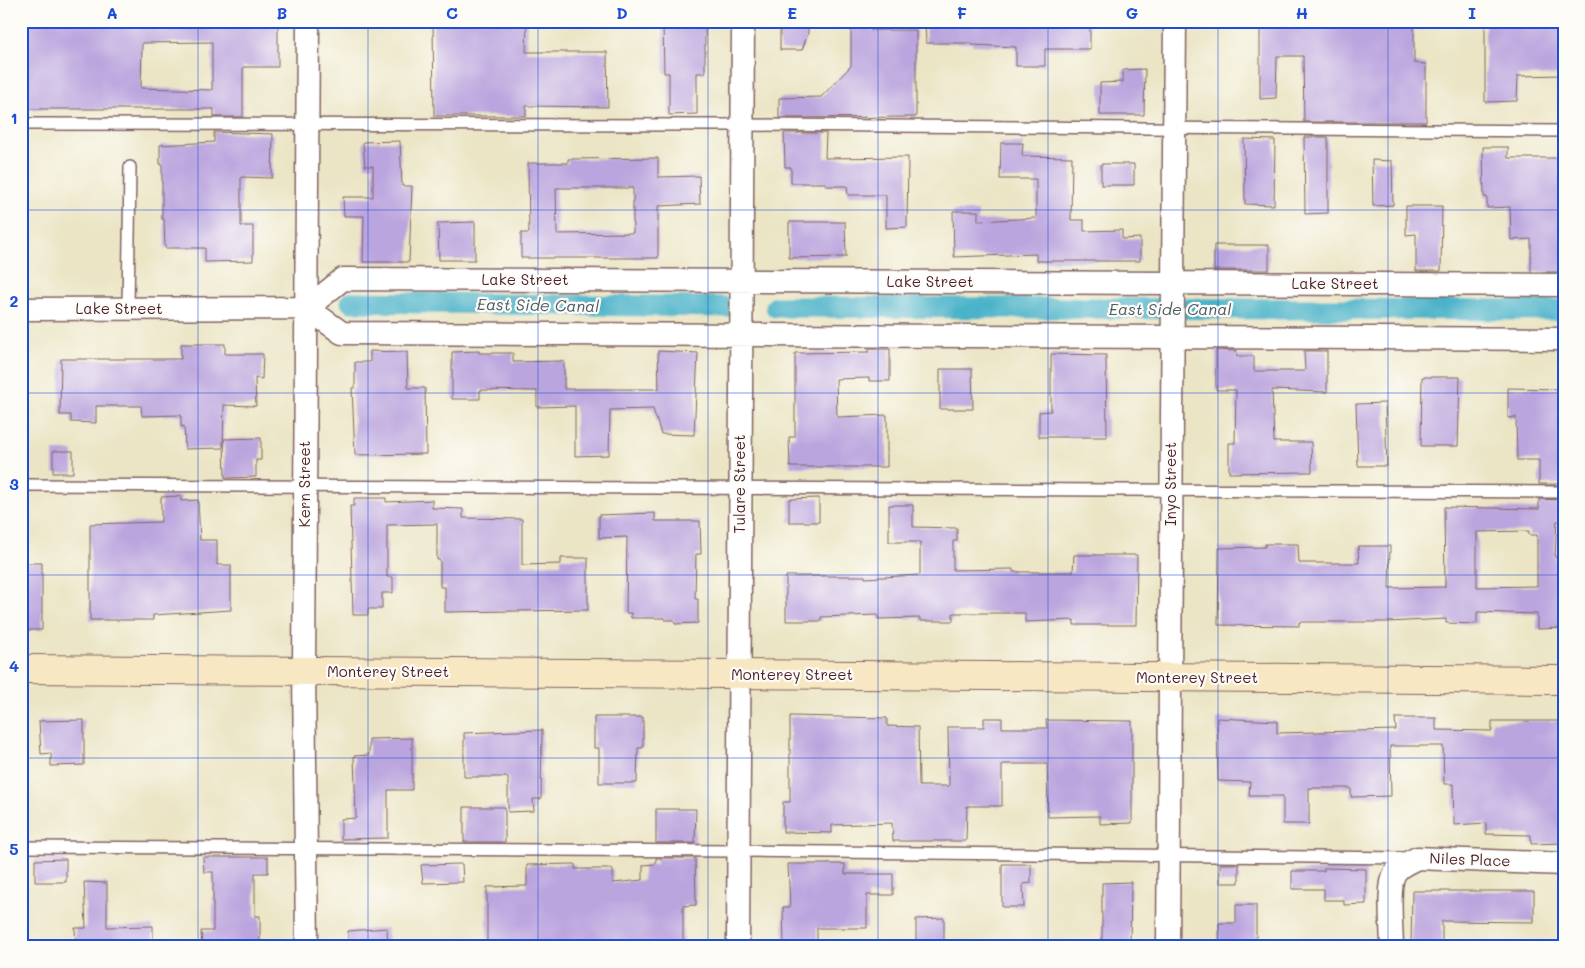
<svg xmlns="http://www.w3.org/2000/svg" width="1585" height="968" font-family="Mali,sans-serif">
  <rect width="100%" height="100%" fill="#fdfcf7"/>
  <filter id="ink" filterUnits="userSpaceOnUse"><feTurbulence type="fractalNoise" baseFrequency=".02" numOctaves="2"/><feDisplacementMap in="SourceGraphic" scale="10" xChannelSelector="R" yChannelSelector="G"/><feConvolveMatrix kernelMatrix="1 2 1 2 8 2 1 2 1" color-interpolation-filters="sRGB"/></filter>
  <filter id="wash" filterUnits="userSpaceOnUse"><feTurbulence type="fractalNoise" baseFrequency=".0096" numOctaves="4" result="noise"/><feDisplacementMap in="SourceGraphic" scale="20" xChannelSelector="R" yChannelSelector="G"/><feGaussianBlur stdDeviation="1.12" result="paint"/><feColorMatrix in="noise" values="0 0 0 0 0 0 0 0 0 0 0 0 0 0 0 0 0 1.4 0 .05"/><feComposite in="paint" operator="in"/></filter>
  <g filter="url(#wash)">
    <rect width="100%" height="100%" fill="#ebe5c5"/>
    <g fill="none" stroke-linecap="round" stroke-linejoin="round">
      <!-- canal -->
      <path stroke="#4bb3c9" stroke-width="21" d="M351,302L725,307
        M776,307L1564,310"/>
    </g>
    <g id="blocks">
      <!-- building -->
      <path fill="#bba5de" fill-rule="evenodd" d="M26,21H278V67H243V117H214V109H27ZM212,42V90L141,88L142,43Z
        M433,21H527L526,52H607L608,107L526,106V116H434Z
        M663,21H705V73H697V114L669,115V73H664Z
        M780,21H808V33L802,50H780Z
        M851,21H870V30H916V117L779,118V98L821,97L851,66Z
        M925,21H1090V49H1045V66H1016V47L972,45V43H926Z
        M1260,21H1414V63L1426,64V122H1304L1303,56H1277L1276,98L1260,99Z
        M1485,21H1564V75L1518,76L1517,101L1485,102Z
        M1145,69L1144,115H1100V83L1123,82V70Z
        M214,132L273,134L272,178L241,177V226H253V261L205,262V248H165L164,219H162V164H160V145L214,142Z
        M784,133H826L825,158L908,157L907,227L886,228V195H848L847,186H826V183H791V167H785Z
        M1304,137H1328V213L1305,214Z
        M1244,139L1275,140L1274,205L1245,204Z
        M400,141L402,186H412L409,262H363L364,216H344L343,197H373V166H365L363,142Z
        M1001,143H1023L1022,156L1072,157L1071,220H1084V231L1122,230V239L1140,238V261H1036V254L954,257L953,211H978V221L1036,218V179H1000Z
        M1483,147H1508V158H1564V272H1531V239L1511,240L1510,207L1487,208V197H1484Z
        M658,158V177L699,176L700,204L658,206V258H521V233H529L528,163H568V159ZM556,188H633V233L557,234Z
        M1372,160L1392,161L1393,205L1373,206Z
        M1101,164H1134V185H1101Z
        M1406,206H1442L1441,271H1416V234L1406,235Z
        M475,222V260H439L438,223Z
        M789,222H845L846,257L789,258Z
        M1214,245H1269V270H1214Z
        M181,344H225V354H263L262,379L255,378L256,406L224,405L223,448L185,449L184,426L181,427V415L142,416L141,406H96V423L71,422V415H60L61,359H181Z
        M869,349H890V381H869V378L836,379L837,417L887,415V467H790L789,437H795V353L869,352Z
        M1216,350L1237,351V356H1254V371H1305L1304,351H1327V392L1272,390L1274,442H1311L1312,472L1229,473V443H1235L1236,390H1216Z
        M370,351L407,352L408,388H425L426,454L355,455L352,388H355V362H370Z
        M479,351V353H513V362L564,361V389H659L658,351L698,353L694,435L661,434L653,409L610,410L609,455L575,456V406L537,407V391L480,390V399H452V352Z
        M1051,354L1106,355L1107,437H1039V412L1051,411Z
        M940,369H972L973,409H940Z
        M1422,377H1460L1458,446H1421Z
        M1508,388L1564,389V484H1539V460H1517L1516,417L1508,418Z
        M1385,403L1387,466H1358L1356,404Z
        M261,438V460H256V477L225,478L224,439Z
        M53,451H73V473H53Z
        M181,496V501L198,500L200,540H217V565H231V610L153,615V620H90V524L161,522V497Z
        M354,498H386V502L432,500V508L463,509V518L522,519V565L561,564V558H588V610L445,612V587H440V560H437V524L387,525V577H393V593H382V609H368V615H353L350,506H354Z
        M819,498V522H789V499Z
        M1539,499L1564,500V521H1557L1555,558H1564V628L1537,629V614L1477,612V624L1446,623V619L1388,622H1299V626L1218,625L1219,548L1265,547V544H1298L1299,563H1359L1358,546H1390L1389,588L1445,587L1444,507L1539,509ZM1529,531V535H1537V586L1477,587V532Z
        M889,505H913V527L957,528V541H953V570L1013,569V572H1073L1074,555H1137L1136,625H1074V620L1025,622V613H953V621H920V618L878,619V615L821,617V621H786V576H865V578L920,575V542H889Z
        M655,513V521H700L701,554H696L695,599H698V623L675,624L674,620H665V618H631V613H626L627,537L599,538V515Z
        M21,563H42V630H21Z
        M790,716L887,718V726L918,727L919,786H949L948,727H984V718H1002V728H1047L1046,720L1132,721V823L1100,824V816L1048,817L1047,764H1002V806H967L966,841H893L892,823L832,825V833L783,832V802H790Z
        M594,717H643V748H638L637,783H599V748H594Z
        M1217,718L1277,721V733L1396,730L1395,718H1436V730L1492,731V721H1564V843L1531,844V835L1486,834V823L1454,825L1453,784H1444L1443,746H1390L1391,796L1351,797V788H1309V824H1283V796H1249L1250,782L1218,781Z
        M84,720V765L51,766V753L41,754L39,721Z
        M542,730L541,799H533L534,811L508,812V777H464V733Z
        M412,738V790H388V838L341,839V819L356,818L354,756L369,755V739Z
        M464,807H505V842H464Z
        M656,809H696L695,843H656Z
        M203,857H268V873H255V916H260V947H202L201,931H213V872H204Z
        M656,858H695L696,905L683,906V947H487V887L527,886V865L575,864V869H613V883L643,880V865L656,864Z
        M66,859V882H35V860Z
        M462,864L463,882L423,883L421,865Z
        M788,864H845V874H893V895H867V928H817V947H784L783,907H790Z
        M1002,864H1031V883L1023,884L1024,907H1002Z
        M1220,864H1239V883H1220Z
        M1324,868L1366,869V904L1344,905V900H1324V889H1292V871H1324Z
        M84,882L107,883V927L153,926V947H76L75,928H86Z
        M1131,882L1130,947H1102V883Z
        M1412,891H1534V922L1442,921V947H1411Z
        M1236,905H1256V947H1219V923H1236Z
        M944,918V947H916V919Z
        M387,928L388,947H348V931Z"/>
    </g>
  </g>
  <g filter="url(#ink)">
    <use href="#blocks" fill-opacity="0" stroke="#826461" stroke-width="1"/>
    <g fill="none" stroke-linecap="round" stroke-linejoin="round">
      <defs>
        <path id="lane" d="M21,124L742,125L1564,131
          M128,309L130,167
          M21,485L1564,492
          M21,847L738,851L1409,858"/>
        <path id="street" d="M307,308L343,279L1564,285
          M21,309L307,308L342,333L1564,339
          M307,947L304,671L308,21
          M738,947L743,21
          M1168,947L1175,21
          M1392,947C1392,930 1387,886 1395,873C1400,865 1410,862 1417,858L1564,864"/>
        <path id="secondary" d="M21,669L1564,680"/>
      </defs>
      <!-- lane casing -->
      <use href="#lane" stroke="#826461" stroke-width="14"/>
      <!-- street casing -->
      <use href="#street" stroke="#826461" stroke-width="25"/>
      <!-- secondary casing -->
      <use href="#secondary" stroke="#826461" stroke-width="30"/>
      <!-- lane -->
      <use href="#lane" stroke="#fff" stroke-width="11"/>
      <!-- street -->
      <use href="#street" stroke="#fff" stroke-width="22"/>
      <!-- secondary -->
      <use href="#secondary" stroke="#f7e8c3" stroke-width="28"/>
    </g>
  </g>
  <!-- grid -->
  <path fill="none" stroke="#1d4ed8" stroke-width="1" stroke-opacity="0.55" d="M198,21V947M368,21V947M538,21V947M708,21V947M878,21V947M1048,21V947M1218,21V947M1388,21V947M21,210H1564M21,393H1564M21,575H1564M21,758H1564"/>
  <g text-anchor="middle" stroke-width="4.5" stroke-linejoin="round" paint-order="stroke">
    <!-- street labels -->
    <g font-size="15" fill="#4a1f2b" stroke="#fdfcf7">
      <text x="525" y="285">Lake Street</text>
      <text x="930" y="287">Lake Street</text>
      <text x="1335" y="289">Lake Street</text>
      <text x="119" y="314">Lake Street</text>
      <text transform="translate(305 484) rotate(-90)" y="5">Kern Street</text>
      <text transform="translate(740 484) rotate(-90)" y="5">Tulare Street</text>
      <text transform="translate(1171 484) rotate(-90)" y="5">Inyo Street</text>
      <text x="388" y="677">Monterey Street</text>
      <text x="792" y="680">Monterey Street</text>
      <text x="1197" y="683">Monterey Street</text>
      <text transform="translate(1470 860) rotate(2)" y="5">Niles Place</text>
    </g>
    <!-- water labels -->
    <g font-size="16" font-style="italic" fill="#4a5a6a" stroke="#fdfcf7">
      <text transform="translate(538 305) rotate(1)" y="6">East Side Canal</text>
      <text x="1170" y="315">East Side Canal</text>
    </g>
  </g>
  <!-- margin -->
  <rect width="1585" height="968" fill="none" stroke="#fdfcf7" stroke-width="55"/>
  <rect x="28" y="28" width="1530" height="912" fill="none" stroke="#1d4ed8" stroke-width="2"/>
  <g font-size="16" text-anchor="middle" font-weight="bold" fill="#1d4ed8">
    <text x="112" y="19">A</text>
    <text x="282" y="19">B</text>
    <text x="452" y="19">C</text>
    <text x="622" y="19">D</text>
    <text x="792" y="19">E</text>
    <text x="962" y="19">F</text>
    <text x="1132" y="19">G</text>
    <text x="1302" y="19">H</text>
    <text x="1472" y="19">I</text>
    <text x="14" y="124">1</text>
    <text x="14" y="307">2</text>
    <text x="14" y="490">3</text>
    <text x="14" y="672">4</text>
    <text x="14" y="855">5</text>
  </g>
</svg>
